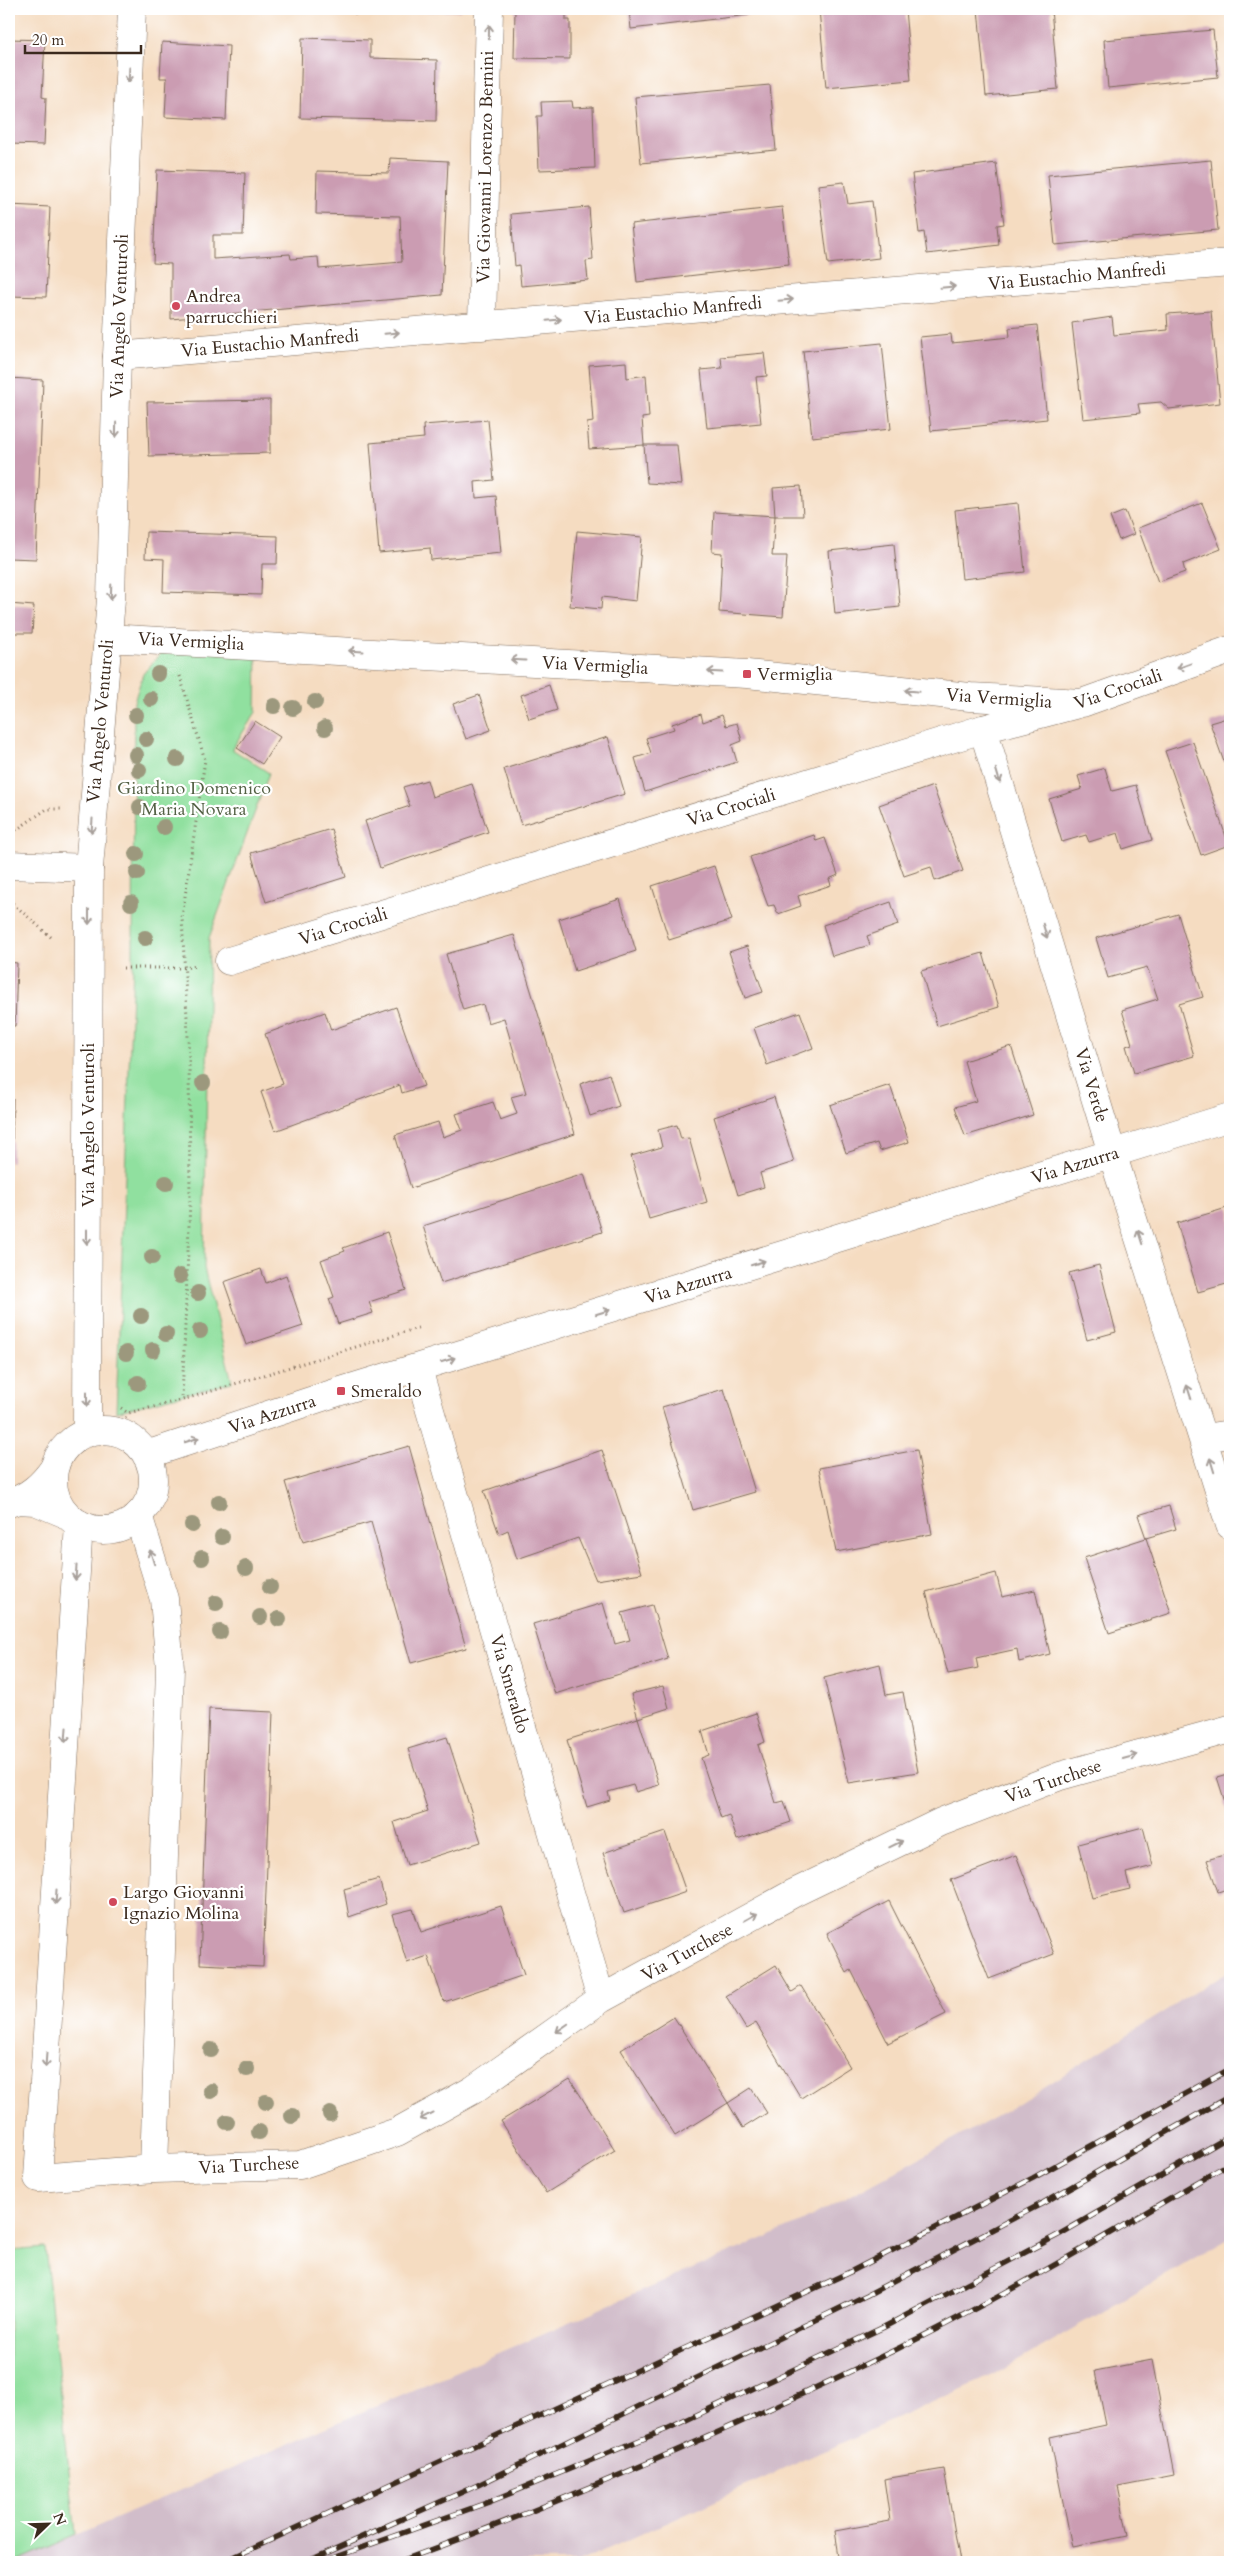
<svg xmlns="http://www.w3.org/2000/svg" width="1239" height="2571" font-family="Cardo,serif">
  <rect width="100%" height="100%" fill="#fff"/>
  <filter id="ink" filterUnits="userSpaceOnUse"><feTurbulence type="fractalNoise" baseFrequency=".02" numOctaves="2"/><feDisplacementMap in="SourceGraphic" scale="10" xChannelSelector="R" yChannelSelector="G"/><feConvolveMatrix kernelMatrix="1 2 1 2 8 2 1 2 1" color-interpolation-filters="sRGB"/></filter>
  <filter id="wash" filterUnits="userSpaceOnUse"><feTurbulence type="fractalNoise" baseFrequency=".0096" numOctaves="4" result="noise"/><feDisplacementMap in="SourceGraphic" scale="20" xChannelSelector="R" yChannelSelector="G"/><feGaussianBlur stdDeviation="1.12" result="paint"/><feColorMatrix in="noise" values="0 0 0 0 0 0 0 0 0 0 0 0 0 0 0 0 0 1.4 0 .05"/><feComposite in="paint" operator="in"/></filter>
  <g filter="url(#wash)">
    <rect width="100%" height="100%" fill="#f5dcc1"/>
    <!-- industrial -->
    <path fill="#d1bdca" d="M1230,1970V2238L999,2372L578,2562H15L801,2222L1006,2111Z"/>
    <!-- green -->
    <path fill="#90e09f" stroke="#66855e" d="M166,647L257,650L256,712L232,749L269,773L209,938L204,1268L232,1382L116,1412L133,965L134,702L143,674Z
      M45,2248L76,2535L15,2562H9V2251Z"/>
    <g id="blocks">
      <!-- building -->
      <path fill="#cb9cb2" d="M354,9H461L460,11L354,14Z
        M515,9H566V20H570V59L514,58Z
        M629,9H748L749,15L631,29Z
        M819,9H905L911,80L826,88Z
        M978,9H1051L1058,89L986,96Z
        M1213,30L1218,77L1108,88L1104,40Z
        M302,38L370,40V58L437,60L436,121L300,118Z
        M9,39L45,40L42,97L46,98L44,145L9,144Z
        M162,42L229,46L226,120L165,117L167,78H160Z
        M770,85L776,150L641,163L635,97Z
        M572,101L573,108L593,107L595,168L539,170L537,116H542L541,102Z
        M390,158L448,161L442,295L171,319V264L153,263L157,170L245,173L243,235H213V259L290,254L291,259L318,257L319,269L402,262L400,216L316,214L317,171L389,173Z
        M1211,160L1218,230L1055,245L1048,175Z
        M996,163L1004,224L997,225L999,245L927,254L924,232L919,233L912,174Z
        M844,182L848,204L872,201L879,258L828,264L818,185Z
        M9,205L50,207L46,297L9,296Z
        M589,207L593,260L586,261L588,280L521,286L519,265L515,266L511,214Z
        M782,207L789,264L637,282L631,224Z
        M1211,311L1220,403L1169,409L1161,402L1138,404L1140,413L1083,419L1072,323L1112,317L1114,335L1168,330L1167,314Z
        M1037,325L1047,419L931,431L920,337L951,334L952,343L1010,337L1009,328Z
        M882,343L891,429L812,437L803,351Z
        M764,353L767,376L756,377L761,423L707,428L701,370L722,368L721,357Z
        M626,362L627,378L646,375L649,417L642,418L644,445L589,449L587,423L593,422L589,365Z
        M9,378L43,380L36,559L9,558Z
        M270,400V453L149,456L147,402Z
        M488,420L494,480L475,482L476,498L496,496L501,553L431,560L430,548L379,553L370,443L424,438L423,425Z
        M644,445H677L681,485L647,483Z
        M801,486L803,516H775L773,488Z
        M1018,503L1025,572L962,579L955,510Z
        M1202,503L1221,549L1183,564L1185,572L1158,582L1138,528Z
        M1125,511L1134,534L1119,540L1110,517Z
        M714,512L775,516L772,556H787L783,617L719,612L722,553L712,552Z
        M577,531L642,537L636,601L602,597L601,609L570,606Z
        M146,532L278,536L277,564H262L261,595L163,592L164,559L145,558Z
        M894,544L900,607L835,614L829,551Z
        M9,604L34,606L32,633H9Z
        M549,685L557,710L529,719L521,695Z
        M479,695L491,730L466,739L453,704Z
        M701,714L703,722L722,715L726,726L737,723L742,741L732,745L737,762L645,792L635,758L651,753L646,738L674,729L672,724Z
        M1230,717V760L1224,762L1210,723Z
        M255,721L280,737L262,764L237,748Z
        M608,737L625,794L521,825L504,769Z
        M1193,742L1229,845L1201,855L1165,751Z
        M1105,768L1112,791L1136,785L1152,840L1123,849L1118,833L1089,842L1086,835L1062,842L1049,799L1082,789L1078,776Z
        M427,780L432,797L472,784L488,832L380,868L365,821L410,806L403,787Z
        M933,786L963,871L935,881L931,867L904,876L879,805Z
        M331,829L346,877L266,902L251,853Z
        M814,835L816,841L825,838L838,875L829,879L831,885L798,896L801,906L778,914L774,905L768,906L750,857Z
        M714,866L732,920L669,940L652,886Z
        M620,899L636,951L575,971L559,919Z
        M891,902L898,925L867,936L870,945L832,956L823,925Z
        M1178,914L1203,997L1179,1004L1194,1056L1134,1073L1126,1046L1132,1044L1122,1010L1158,999L1147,967L1108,978L1096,938Z
        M514,935L575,1134L411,1188L395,1135L438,1122L443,1137L462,1130L456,1114L493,1102L500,1120L517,1114L511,1097L526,1093L504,1018L488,1023L483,1004L463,1010L446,954Z
        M747,946L763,992L745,998L729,952Z
        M983,953L999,1007L937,1026L921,971Z
        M9,962L17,963L15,1026H9Z
        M396,1007L424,1086L402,1093L400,1085L275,1131L261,1092L283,1084L265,1034L325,1012L331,1030Z
        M800,1012L813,1048L767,1065L754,1028Z
        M1011,1046L1033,1115L965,1136L955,1107L976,1101L964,1061Z
        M609,1074L619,1106L590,1116L580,1084Z
        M890,1085L909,1142L880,1151L877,1143L846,1153L830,1105Z
        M774,1097L794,1162L760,1173L764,1187L738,1195L714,1117Z
        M9,1099H13L12,1162H9Z
        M677,1125L681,1139L689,1138L707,1202L649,1219L631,1156L662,1147L658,1130Z
        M584,1174L602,1232L441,1283L423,1226Z
        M1230,1207V1283L1198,1292L1177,1223Z
        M387,1232L406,1290L369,1302L373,1313L338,1324L329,1299L334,1297L321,1260L345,1251L343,1248Z
        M1099,1265L1116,1332L1087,1340L1069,1273Z
        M261,1269L266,1283L286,1275L303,1326L246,1345L224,1282Z
        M724,1389L755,1492L693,1510L662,1407Z
        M409,1446L466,1648L411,1663L371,1522L303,1542L285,1482Z
        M602,1450L642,1573L596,1580L578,1538L517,1559L508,1530L499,1534L484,1491Z
        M917,1450L932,1534L836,1552L819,1468Z
        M1169,1506L1176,1529L1146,1538L1138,1515Z
        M1146,1538L1171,1613L1109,1633L1084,1558Z
        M996,1573L1002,1597L1035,1590L1050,1654L1019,1662L1017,1649L976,1658L978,1668L948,1674L926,1592Z
        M603,1603L615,1644L630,1640L622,1613L652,1605L668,1659L555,1694L533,1624Z
        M880,1664L886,1695L903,1692L918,1772L849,1783L824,1678Z
        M663,1686L669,1708L638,1718L631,1694Z
        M209,1709L273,1712L263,1967L200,1964Z
        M756,1713L765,1742L758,1745L776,1803L784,1801L791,1822L737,1840L729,1815L721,1818L701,1758L709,1755L702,1731Z
        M638,1718L659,1785L636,1792L633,1785L608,1792L610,1800L587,1807L567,1740Z
        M447,1737L481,1842L407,1865L394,1822L428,1811L408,1749Z
        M1230,1773V1818L1217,1777Z
        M1143,1827L1153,1866L1126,1873L1130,1889L1092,1898L1078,1844Z
        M665,1832L686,1892L624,1913L603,1853Z
        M1230,1853V1888L1218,1892L1207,1860Z
        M1016,1855L1054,1954L989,1979L951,1880Z
        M379,1879L386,1904L349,1917L344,1889Z
        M889,1901L946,2014L888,2043L851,1970L847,1973L827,1933Z
        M501,1906L524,1975L444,2002L428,1956L407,1963L392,1914L413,1909L421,1932Z
        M776,1965L792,1992L801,1986L850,2067L801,2098L756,2023L746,2029L726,1996Z
        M674,2017L728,2103L751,2088L767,2113L743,2128L728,2103L675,2136L621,2050Z
        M570,2079L615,2150L546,2193L501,2121Z
        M1152,2360L1174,2475L1118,2486L1128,2536L1072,2547L1050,2437L1106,2425L1095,2371Z
        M944,2469L960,2562H840L835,2531L890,2521L884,2479Z
        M751,2558V2562H732V2561Z"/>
    </g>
  </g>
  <g filter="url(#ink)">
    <use href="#blocks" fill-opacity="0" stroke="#7c6857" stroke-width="1"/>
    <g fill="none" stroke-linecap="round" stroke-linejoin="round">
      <defs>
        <path id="minor" d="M482,326L489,9
          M117,356L1230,263
          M229,961L983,729
          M1112,1153L1230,1525
          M418,1369L601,1999
          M1204,1438L1230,1434
          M79,1524L38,2178L154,2169L170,1668L164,1599L138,1515
          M154,2169L300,2165L397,2132L473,2090L601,1999L794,1893L941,1822L1060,1776L1230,1729"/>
        <path id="tertiary" d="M107,638L747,674L970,697L1082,703
          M89,868L111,599L117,356L132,9
          M1112,1153L983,729L1082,703L1230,650
          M17,1500L35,1501L66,1514
          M9,1503C29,1497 42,1485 54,1468"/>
        <path id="secondary" d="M9,865L89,868L87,1433
          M53 1480a50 50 0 1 1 100 0a50 50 0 1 1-100 0Z
          M146,1455L341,1391L1230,1117"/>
      </defs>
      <!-- minor casing -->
      <use href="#minor" stroke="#7c6857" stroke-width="29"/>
      <!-- tertiary casing -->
      <use href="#tertiary" stroke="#7c6857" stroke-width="29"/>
      <!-- secondary casing -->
      <use href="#secondary" stroke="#7c6857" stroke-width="29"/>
      <!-- path -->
      <path stroke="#7c6857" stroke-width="3" stroke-dasharray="1 4" stroke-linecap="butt" d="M180,676L205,760L182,917L189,1058L190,1201L182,1400
        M16,830L47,809H61
        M9,900L53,939
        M123,968H183L197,966
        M121,1408L128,1413L182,1400L418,1328
        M123,1427L128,1413"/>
      <!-- minor -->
      <use href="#minor" stroke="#fff" stroke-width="28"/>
      <!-- tertiary -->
      <use href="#tertiary" stroke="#fff" stroke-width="28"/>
      <!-- secondary -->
      <use href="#secondary" stroke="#fff" stroke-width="28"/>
      <defs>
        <path id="rail" d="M327,2560L489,2502L667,2429L884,2327L1060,2234L1230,2136
          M223,2562L852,2271L1033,2178L1230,2069
          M306,2562L478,2485L867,2295L1043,2203L1230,2096
          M398,2562C567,2501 731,2429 893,2351C1009,2294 1119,2228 1230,2163"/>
      </defs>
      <!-- rail casing -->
      <use href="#rail" stroke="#3b2a1e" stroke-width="5.5"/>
      <!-- rail -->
      <use href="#rail" stroke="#fff" stroke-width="4" stroke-dasharray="11" stroke-linecap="butt"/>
    </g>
    <!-- trees -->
    <g fill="#9c987d">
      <circle cx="158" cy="674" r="8"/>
      <circle cx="151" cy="699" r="8"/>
      <circle cx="315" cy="702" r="8"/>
      <circle cx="274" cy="706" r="8"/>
      <circle cx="293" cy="708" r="8"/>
      <circle cx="136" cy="715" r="8"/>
      <circle cx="325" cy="728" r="8"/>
      <circle cx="146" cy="739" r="8"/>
      <circle cx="136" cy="755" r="8"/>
      <circle cx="177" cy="759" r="8"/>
      <circle cx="139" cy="770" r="8"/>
      <circle cx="140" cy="807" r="8"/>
      <circle cx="164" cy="827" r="8"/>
      <circle cx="136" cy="854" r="8"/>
      <circle cx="137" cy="873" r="8"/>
      <circle cx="131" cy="903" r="8"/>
      <circle cx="145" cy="938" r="8"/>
      <circle cx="203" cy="1083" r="8"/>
      <circle cx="166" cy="1183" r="8"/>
      <circle cx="152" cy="1257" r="8"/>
      <circle cx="180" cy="1276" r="8"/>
      <circle cx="198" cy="1293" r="8"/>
      <circle cx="141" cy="1316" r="8"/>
      <circle cx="200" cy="1331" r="8"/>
      <circle cx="166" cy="1334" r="8"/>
      <circle cx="153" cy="1350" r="8"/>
      <circle cx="126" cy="1353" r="8"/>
      <circle cx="138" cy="1383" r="8"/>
      <circle cx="219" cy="1502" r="8"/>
      <circle cx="192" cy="1525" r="8"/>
      <circle cx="222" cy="1537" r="8"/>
      <circle cx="202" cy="1558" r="8"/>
      <circle cx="246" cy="1568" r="8"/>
      <circle cx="270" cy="1587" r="8"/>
      <circle cx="216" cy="1603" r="8"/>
      <circle cx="260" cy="1617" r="8"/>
      <circle cx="279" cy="1619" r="8"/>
      <circle cx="220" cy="1632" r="8"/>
      <circle cx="211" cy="2050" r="8"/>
      <circle cx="247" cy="2069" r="8"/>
      <circle cx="211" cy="2091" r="8"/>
      <circle cx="266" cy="2102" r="8"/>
      <circle cx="330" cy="2114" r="8"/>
      <circle cx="292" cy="2116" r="8"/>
      <circle cx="227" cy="2122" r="8"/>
      <circle cx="259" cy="2132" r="8"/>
    </g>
    <!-- one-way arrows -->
    <defs><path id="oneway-shaft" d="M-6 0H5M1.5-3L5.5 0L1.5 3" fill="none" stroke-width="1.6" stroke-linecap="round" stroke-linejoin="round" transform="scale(1.25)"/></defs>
    <g stroke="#a79f9a">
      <use href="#oneway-shaft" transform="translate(489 32) rotate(-89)"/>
      <use href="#oneway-shaft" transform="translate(129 75) rotate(93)"/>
      <use href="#oneway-shaft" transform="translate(948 287) rotate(-5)"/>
      <use href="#oneway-shaft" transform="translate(786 300) rotate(-5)"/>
      <use href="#oneway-shaft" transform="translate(554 320) rotate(-5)"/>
      <use href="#oneway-shaft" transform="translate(392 333) rotate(-5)"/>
      <use href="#oneway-shaft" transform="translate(116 430) rotate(91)"/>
      <use href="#oneway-shaft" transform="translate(111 592) rotate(92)"/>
      <use href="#oneway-shaft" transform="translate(356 651) rotate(-177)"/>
      <use href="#oneway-shaft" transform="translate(518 660) rotate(-177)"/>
      <use href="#oneway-shaft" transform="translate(1184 666) rotate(160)"/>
      <use href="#oneway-shaft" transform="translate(715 672) rotate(-177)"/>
      <use href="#oneway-shaft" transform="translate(912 691) rotate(-174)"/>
      <use href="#oneway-shaft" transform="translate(998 776) rotate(73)"/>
      <use href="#oneway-shaft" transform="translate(92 826) rotate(94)"/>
      <use href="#oneway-shaft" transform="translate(89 917) rotate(90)"/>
      <use href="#oneway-shaft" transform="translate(1045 931) rotate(73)"/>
      <use href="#oneway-shaft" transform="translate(87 1237) rotate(90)"/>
      <use href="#oneway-shaft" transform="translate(1140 1237) rotate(-108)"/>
      <use href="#oneway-shaft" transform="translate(758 1263) rotate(-17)"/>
      <use href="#oneway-shaft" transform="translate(603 1312) rotate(-17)"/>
      <use href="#oneway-shaft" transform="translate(448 1360) rotate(-17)"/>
      <use href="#oneway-shaft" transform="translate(1189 1392) rotate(-108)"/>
      <use href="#oneway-shaft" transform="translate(87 1399) rotate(90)"/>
      <use href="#oneway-shaft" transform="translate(192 1440) rotate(-18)"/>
      <use href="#oneway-shaft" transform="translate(1212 1465) rotate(-107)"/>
      <use href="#oneway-shaft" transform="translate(152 1557) rotate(-107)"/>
      <use href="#oneway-shaft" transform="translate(76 1573) rotate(94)"/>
      <use href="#oneway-shaft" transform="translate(66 1735) rotate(94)"/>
      <use href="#oneway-shaft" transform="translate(1130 1757) rotate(-15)"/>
      <use href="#oneway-shaft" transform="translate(896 1844) rotate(-26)"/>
      <use href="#oneway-shaft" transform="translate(56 1897) rotate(94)"/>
      <use href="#oneway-shaft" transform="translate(751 1917) rotate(-29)"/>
      <use href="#oneway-shaft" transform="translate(562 2028) rotate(145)"/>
      <use href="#oneway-shaft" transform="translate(46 2060) rotate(94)"/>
      <use href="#oneway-shaft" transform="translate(426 2116) rotate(152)"/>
    </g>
  </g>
  <!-- markers -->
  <g fill="#d1495b" stroke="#fff" stroke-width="2">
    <circle cx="176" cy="306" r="5"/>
    <rect x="742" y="669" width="10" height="10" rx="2.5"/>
    <rect x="336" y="1386" width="10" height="10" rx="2.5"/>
    <circle cx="113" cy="1902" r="5"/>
  </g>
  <g text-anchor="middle" stroke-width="4.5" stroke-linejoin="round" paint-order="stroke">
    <!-- street labels -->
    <g font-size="18" fill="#3b2a1e" stroke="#fff">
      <text transform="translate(485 167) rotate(-89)" y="6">Via Giovanni Lorenzo Bernini</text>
      <text transform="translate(1077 276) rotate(-5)" y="6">Via Eustachio Manfredi</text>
      <text transform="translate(673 310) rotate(-5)" y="6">Via Eustachio Manfredi</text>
      <text transform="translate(119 316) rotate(-88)" y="6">Via Angelo Venturoli</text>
      <text transform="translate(270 343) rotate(-5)" y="6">Via Eustachio Manfredi</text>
      <text transform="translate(191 641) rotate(3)" y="6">Via Vermiglia</text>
      <text transform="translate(595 665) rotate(3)" y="6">Via Vermiglia</text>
      <text transform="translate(1118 689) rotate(-19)" y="6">Via Crociali</text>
      <text transform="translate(999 698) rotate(4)" y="6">Via Vermiglia</text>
      <text transform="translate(100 721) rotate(-85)" y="6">Via Angelo Venturoli</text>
      <text transform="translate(731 807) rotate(-17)" y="6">Via Crociali</text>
      <text transform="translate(343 926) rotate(-17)" y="6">Via Crociali</text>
      <text transform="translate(1092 1085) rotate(73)" y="6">Via Verde</text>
      <text transform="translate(88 1125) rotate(-90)" y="6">Via Angelo Venturoli</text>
      <text transform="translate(1075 1165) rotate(-17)" y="6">Via Azzurra</text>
      <text transform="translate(688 1285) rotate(-17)" y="6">Via Azzurra</text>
      <text transform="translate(272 1414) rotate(-18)" y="6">Via Azzurra</text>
      <text transform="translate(510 1684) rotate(74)" y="6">Via Smeraldo</text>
      <text transform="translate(1053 1781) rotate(-19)" y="6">Via Turchese</text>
      <text transform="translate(687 1952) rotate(-29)" y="6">Via Turchese</text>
      <text transform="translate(249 2165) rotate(-3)" y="6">Via Turchese</text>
    </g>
    <!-- poi labels -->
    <g font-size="18" fill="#3b2a1e" stroke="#fff" text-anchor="start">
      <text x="186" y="302">Andrea<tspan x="186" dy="21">parrucchieri</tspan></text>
      <text x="757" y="680">Vermiglia</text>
      <text x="351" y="1397">Smeraldo</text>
      <text x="123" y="1898">Largo Giovanni<tspan x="123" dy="21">Ignazio Molina</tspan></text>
    </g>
    <!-- park labels -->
    <g font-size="18" fill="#546145" stroke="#fff">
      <text x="194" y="794">Giardino Domenico<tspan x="194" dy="21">Maria Novara</tspan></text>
    </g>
  </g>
  <!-- margin -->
  <rect width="1239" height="2571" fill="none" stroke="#fff" stroke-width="30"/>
  <!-- north arrow -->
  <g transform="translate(48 2524) rotate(67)" stroke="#ffffff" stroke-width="4" paint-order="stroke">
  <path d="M0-4L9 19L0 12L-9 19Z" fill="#3b2a1e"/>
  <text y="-8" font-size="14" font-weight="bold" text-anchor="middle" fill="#3b2a1e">N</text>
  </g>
  <!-- scale -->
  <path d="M25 45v8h116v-8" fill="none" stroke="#3b2a1e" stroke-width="2.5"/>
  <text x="32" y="45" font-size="15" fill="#3b2a1e" stroke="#ffffff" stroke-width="4" paint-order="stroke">20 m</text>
</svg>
